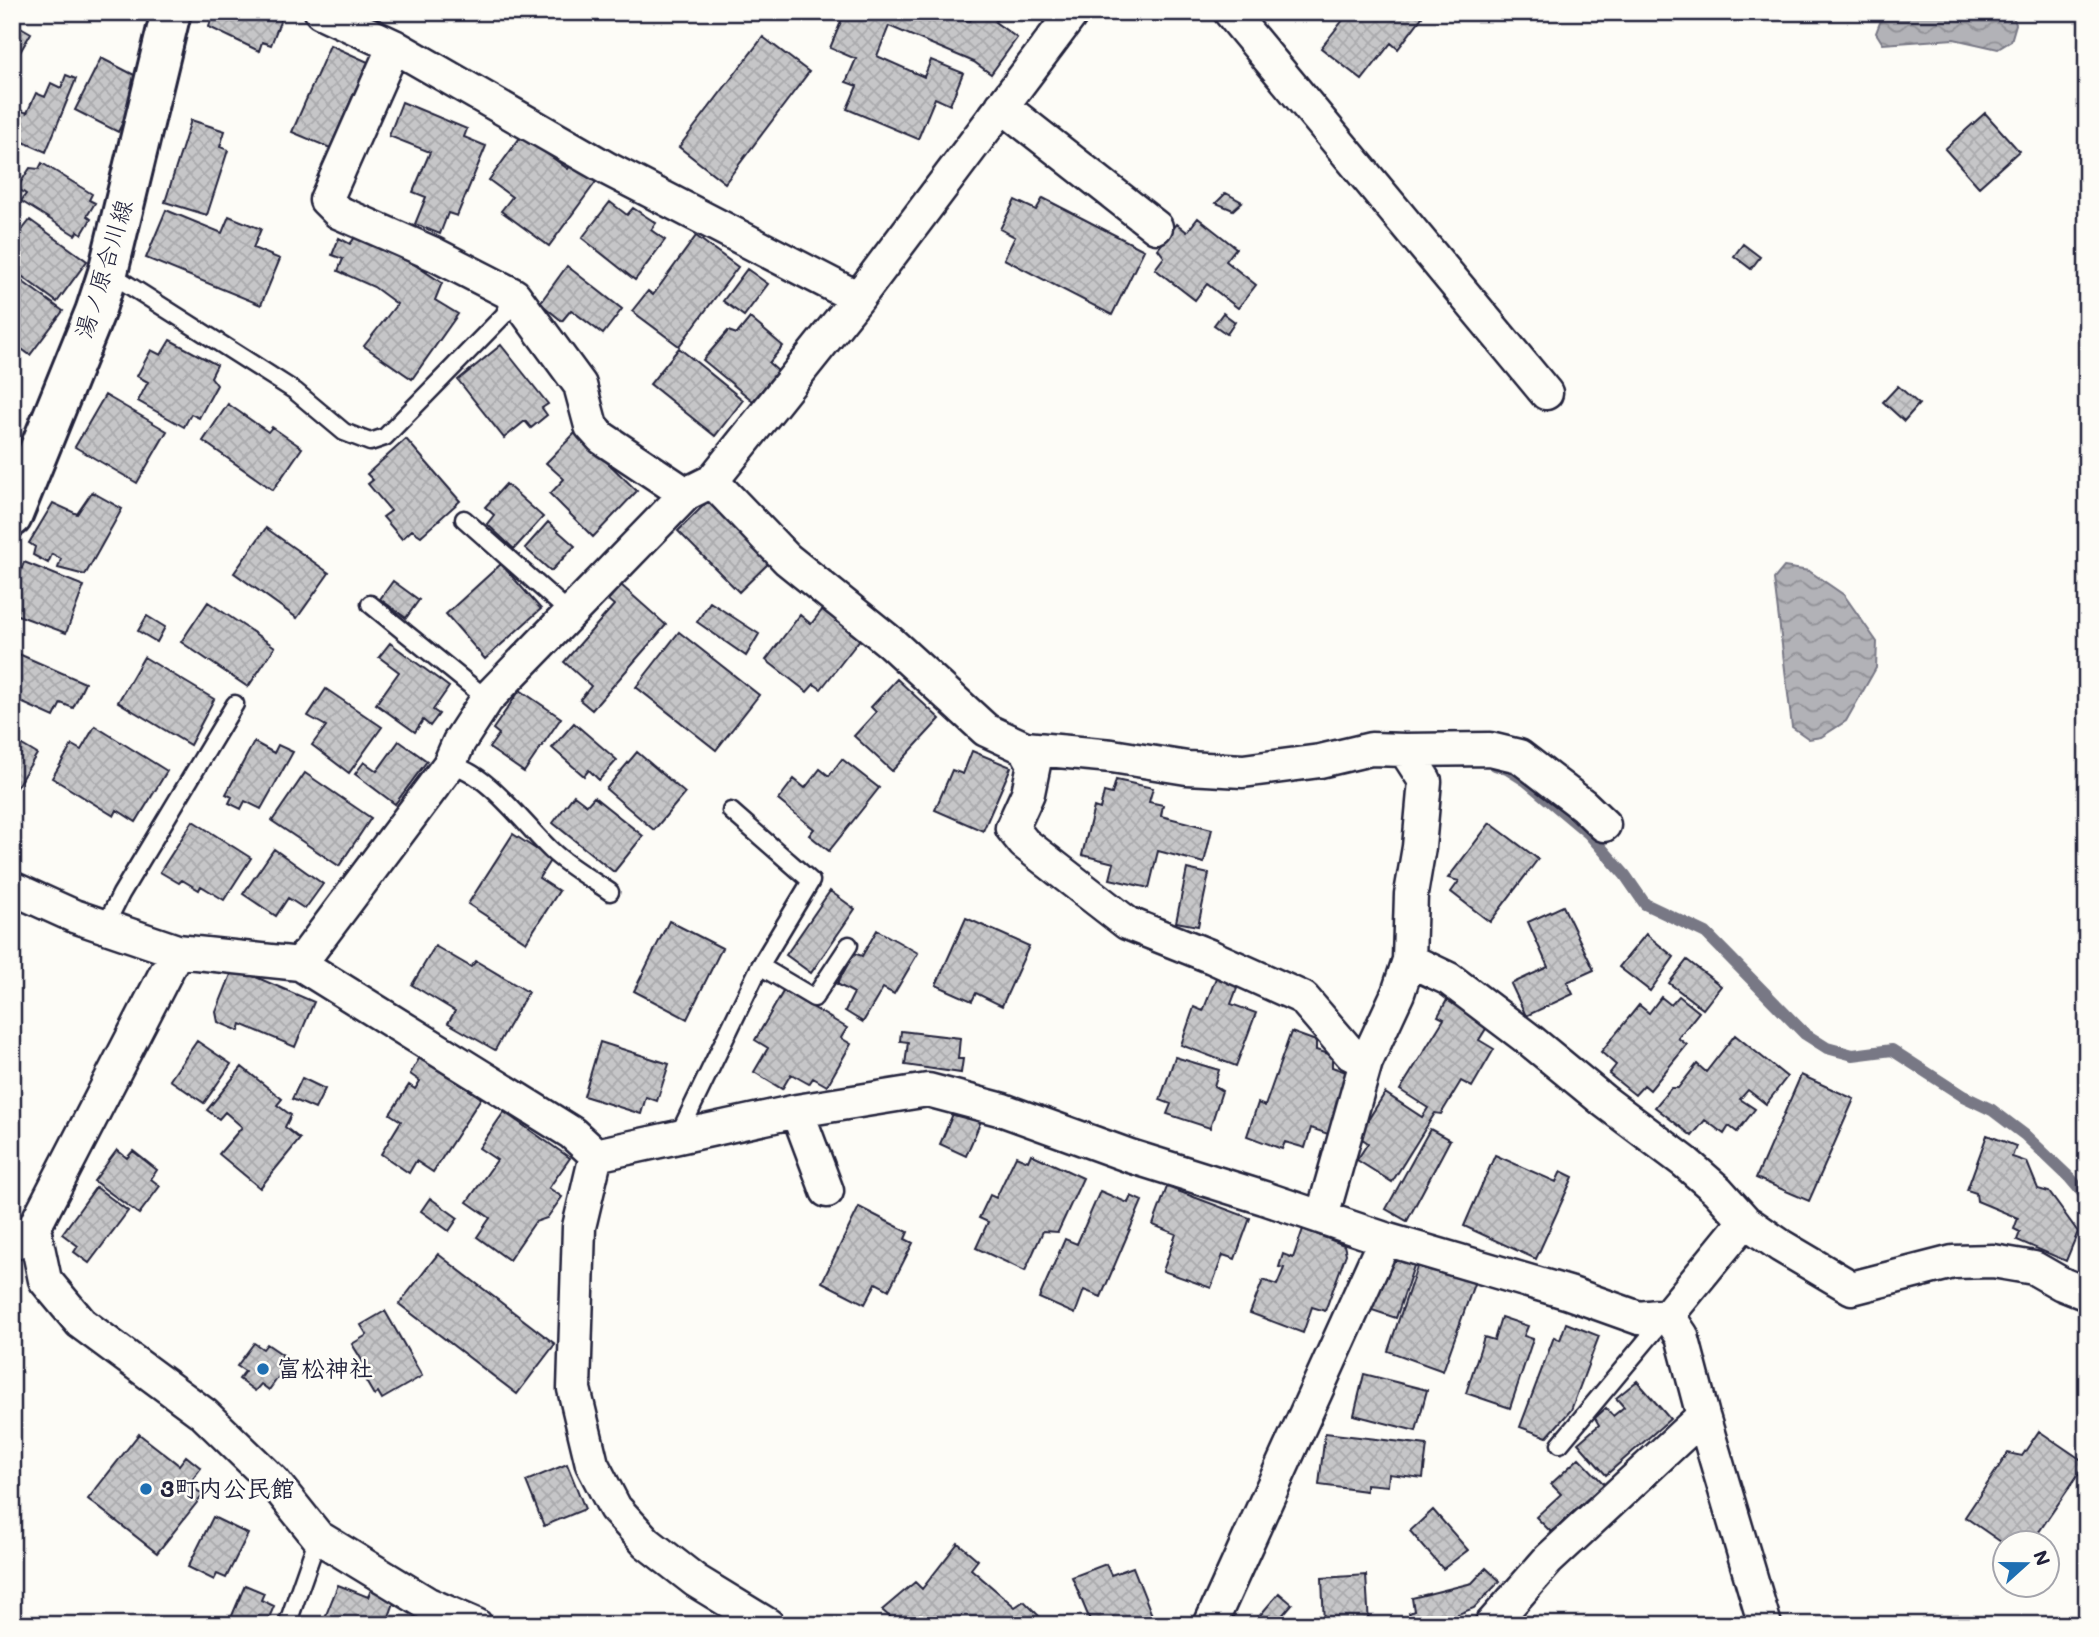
<svg xmlns="http://www.w3.org/2000/svg" width="2099" height="1637" font-family="Mali,'Klee One',sans-serif">
  <defs>
    <pattern id="water-waves" width="16" height="10" patternUnits="userSpaceOnUse" patternTransform="scale(1.75)"><rect width="16" height="10" fill="#b2b2b7"/><path d="M0 5q4-4 8 0t8 0" fill="none" stroke="#909096"/></pattern>
    <pattern id="building-cross-hatch" width="8" height="8" patternUnits="userSpaceOnUse" patternTransform="scale(1.75)"><rect width="8" height="8" fill="#c6c6c8"/><path d="M0 0l8 8M0 8l8-8" fill="none" stroke="#aaaaad"/></pattern>
  </defs>
  <rect width="100%" height="100%" fill="#fdfcf7"/>
  <filter id="ink" filterUnits="userSpaceOnUse"><feTurbulence type="fractalNoise" baseFrequency=".0143" numOctaves="2"/><feDisplacementMap in="SourceGraphic" scale="14" xChannelSelector="R" yChannelSelector="G"/><feConvolveMatrix kernelMatrix="1 2 1 2 8 2 1 2 1" color-interpolation-filters="sRGB"/></filter>
  <g filter="url(#ink)">
    <!-- water -->
    <path fill="url(#water-waves)" stroke="#787885" stroke-width="2" d="M1888,12H2011L2016,24L2011,41L1998,49L1954,39L1883,44L1876,33L1881,20Z
      M1784,567L1809,571L1844,595L1877,642L1876,668L1846,721L1821,737L1809,739L1792,727L1774,579Z"/>
    <g fill="none" stroke-linecap="round" stroke-linejoin="round">
      <!-- stream -->
      <path stroke="#787885" stroke-width="12" d="M1495,765L1507,769L1526,781L1589,834L1625,875L1645,904L1706,933L1805,1034L1827,1048L1853,1055L1892,1050L1963,1096L1992,1110L2025,1135L2070,1178L2087,1198"/>
    </g>
    <!-- building -->
    <path fill="url(#building-cross-hatch)" stroke="#22223b" stroke-width="2" d="M213,12H268L281,19L271,45L262,42L259,51L209,27Z
      M845,12H955L954,16L970,21L975,12L1001,14L995,22L1017,38L991,74L974,62L889,26L877,56L924,77L931,60L963,73L950,105L935,98L918,139L847,109L857,86L846,82L856,59L830,48Z
      M1343,12H1417L1422,17L1398,49L1391,43L1362,80L1321,48L1347,15Z
      M12,22L31,33L12,66Z
      M763,37L809,72L725,183L679,147Z
      M330,45L368,62L330,148L292,132Z
      M101,58L144,80L118,132L75,110Z
      M66,75L76,79L46,152L12,137V123L18,109L27,113L36,93L45,97L51,83L61,88Z
      M402,102L467,129L464,137L486,146L457,216L448,213L440,234L415,224L426,197L413,192L430,152L389,136Z
      M1985,113L2019,151L1979,187L1945,149Z
      M191,120L225,131L220,147L228,150L207,215L165,202Z
      M522,135L568,169L574,160L598,179L549,246L501,211L512,197L489,180Z
      M42,163L92,194L89,200L95,203L87,216L91,219L82,234L78,231L75,235L21,201L26,194L17,188L30,168L39,169Z
      M1226,193L1242,202L1233,210L1216,203Z
      M1043,198L1144,250L1112,315L1004,259L1015,237L1000,229L1015,200L1036,210Z
      M610,202L627,215L633,208L656,223L651,230L665,240L635,280L582,238Z
      M166,210L222,233L229,216L261,229L253,248L280,259L261,305L146,258Z
      M1198,218L1236,248L1226,261L1256,285L1238,308L1207,284L1195,300L1155,269L1164,257L1158,249L1177,224L1187,232Z
      M30,220L87,261L57,302L12,269V229L19,234Z
      M356,236L400,255L442,283L435,300L458,314L412,379L364,346L397,304L374,287L338,271L343,259L332,255L339,238L350,244Z
      M696,236L738,267L679,346L632,311L648,291L653,295Z
      M1743,244L1760,257L1751,269L1734,256Z
      M567,266L622,309L603,334L571,310L562,321L540,303Z
      M747,269L768,284L744,316L723,301Z
      M12,274L63,311L30,355L12,342Z
      M1223,313L1235,322L1227,334L1214,325Z
      M750,318L783,346L769,363L778,371L753,401L703,360L728,331L737,334Z
      M170,340L217,365L211,377L217,385L199,418L191,414L184,427L138,401L148,382L137,376L151,350L161,355Z
      M501,345L548,404L542,408L547,415L531,428L525,421L504,438L458,380Z
      M679,348L743,400L715,436L650,384Z
      M1898,386L1919,404L1904,421L1883,402Z
      M105,395L167,431L137,483L75,447Z
      M228,404L268,432L272,427L302,448L273,490L203,441Z
      M576,432L637,491L593,537L550,494L564,479L546,463Z
      M406,439L460,501L421,536L412,530L402,539L383,517L391,511L368,484L373,480L367,474Z
      M506,484L543,517L514,549L487,524L494,515L485,507Z
      M92,492L122,509L85,575L58,568L61,559L52,554L48,563L33,555L35,547L29,543L53,503L77,514Z
      M710,499L770,562L739,592L678,531Z
      M548,522L575,546L551,571L525,548Z
      M266,528L329,573L297,618L234,573Z
      M24,562L84,586L66,633L12,613V596Z
      M501,564L541,609L485,659L446,614Z
      M393,581L419,600L406,618L380,599Z
      M621,585L666,625L592,710L580,700L591,686L564,662L614,605L608,600Z
      M208,602L275,647L248,687L181,642Z
      M710,602L759,634L746,656L697,622Z
      M823,609L861,638L821,689L814,684L807,692L766,660L800,615L811,624Z
      M147,616L165,627L157,642L138,631Z
      M679,632L759,695L716,750L636,687Z
      M390,643L449,687L433,710L439,714L430,726L423,720L415,732L376,704L399,672L379,657Z
      M12,651L85,683L73,708L61,703L54,717L12,698Z
      M144,657L214,699L190,745L118,702Z
      M897,679L940,719L892,771L854,736L876,712L871,707Z
      M326,689L382,727L349,773L312,745L326,726L308,716Z
      M520,690L561,718L524,772L489,748L499,734L493,729Z
      M574,723L617,760L599,780L589,770L584,776L552,748Z
      M95,726L167,771L136,822L117,810L114,816L52,778L72,745L81,750Z
      M12,739L37,754L12,794Z
      M399,741L427,761L395,804L355,774L364,762L377,771Z
      M254,742L274,753L278,745L293,752L261,809L245,801L241,809L229,803L232,797L226,794Z
      M972,751L1011,767L983,831L935,810L952,770L963,774Z
      M637,752L685,793L654,830L606,789Z
      M842,759L879,788L829,851L809,835L814,829L778,800L794,779L805,788L820,769L829,776Z
      M305,773L371,818L339,866L272,821Z
      M1116,780L1153,788L1149,802L1163,805L1161,816L1212,829L1204,863L1158,851L1149,888L1110,879L1114,863L1082,855L1094,807L1100,809L1104,792L1112,794Z
      M574,795L587,805L594,797L643,836L614,872L553,823Z
      M193,821L251,858L224,900L201,886L199,890L182,880L179,883L160,872Z
      M1490,823L1538,859L1490,922L1451,892L1459,881L1448,878Z
      M513,834L551,859L539,878L559,891L526,942L468,904Z
      M274,849L323,884L305,909L288,898L276,916L243,894Z
      M1187,869L1209,874L1198,926L1176,922Z
      M830,891L855,909L811,973L786,955Z
      M1563,906L1594,970L1567,982L1573,994L1526,1016L1511,984L1548,967L1528,922Z
      M966,918L1029,946L1002,1006L976,993L972,1001L936,985Z
      M669,921L722,948L687,1019L634,991Z
      M877,930L918,953L894,994L883,988L863,1022L845,1011L854,993L837,984L854,953L862,956Z
      M1646,934L1674,957L1650,991L1619,967Z
      M435,946L471,967L476,961L528,992L495,1050L448,1023L455,1011L412,985Z
      M1687,960L1721,986L1703,1009L1669,983Z
      M1219,970L1241,978L1231,1004L1256,1013L1236,1066L1181,1045L1194,1007L1203,1011Z
      M232,972H244L314,1002L295,1047L241,1024L239,1031L218,1022L216,1012Z
      M784,990L847,1028L841,1038L851,1044L827,1086L813,1078L809,1084L791,1074L782,1089L754,1072L768,1048L755,1040Z
      M1679,996L1699,1012L1678,1038L1687,1045L1650,1090L1644,1085L1635,1095L1609,1074L1616,1065L1601,1052L1639,1005L1649,1013L1661,997L1671,1005Z
      M1459,999L1492,1019L1479,1040L1494,1049L1472,1087L1461,1081L1441,1114L1435,1113L1392,1182L1357,1160L1368,1143L1358,1136L1385,1093L1422,1117L1428,1108L1400,1090L1444,1019L1438,1016L1447,1000L1455,1005Z
      M901,1031L960,1038L958,1059H963L961,1073L905,1065L908,1042L900,1041Z
      M1291,1032L1316,1041V1050L1332,1055V1067L1349,1073L1328,1134L1311,1128L1305,1148L1285,1142L1282,1149L1247,1136L1258,1103L1265,1106Z
      M1735,1035L1787,1077L1766,1104L1748,1090L1740,1099L1755,1109L1737,1132L1729,1126L1724,1134L1705,1120L1692,1136L1655,1107L1671,1088H1678L1697,1064L1706,1072Z
      M197,1041L231,1064L204,1103L170,1080Z
      M600,1042L669,1064L657,1101L646,1097L641,1114L584,1096Z
      M420,1057L481,1098L433,1172L416,1161L409,1173L381,1154L401,1121L390,1114L409,1085L415,1089L420,1081L410,1074Z
      M1175,1057L1219,1070L1214,1086L1222,1091L1210,1128L1167,1114L1171,1104L1160,1100Z
      M242,1067L282,1099L277,1105L291,1115L285,1127L300,1139L260,1188L219,1154L242,1127L225,1112L219,1119L207,1110Z
      M1801,1075L1854,1099L1809,1201L1756,1178Z
      M302,1078L325,1089L315,1109L292,1099Z
      M955,1109L981,1121L966,1156L940,1144Z
      M504,1112L570,1158L549,1188L562,1197L547,1218L535,1222L509,1260L477,1237L490,1218L467,1202L497,1160L479,1148Z
      M1430,1129L1450,1140L1407,1221L1386,1209Z
      M1987,1135L2016,1146L2012,1157L2027,1162L2038,1189L2049,1192L2078,1232L2066,1261L2017,1240L2020,1232L2014,1229L2018,1218L1977,1201L1976,1193L1967,1190Z
      M117,1150L127,1158L133,1151L157,1170L151,1179L160,1186L139,1214L94,1181Z
      M1031,1154L1083,1178L1058,1232L1043,1231L1025,1271L976,1248L988,1222L979,1218L990,1195L996,1198L1016,1156L1028,1161Z
      M1495,1155L1556,1182L1561,1171L1573,1177L1536,1259L1464,1226Z
      M96,1187L128,1211L89,1263L74,1252L78,1246L62,1234Z
      M1167,1187L1250,1218L1235,1259L1223,1255L1211,1288L1163,1271L1176,1234L1153,1225Z
      M1100,1191L1128,1203L1131,1196L1142,1201L1101,1297L1084,1290L1075,1314L1039,1298L1065,1239L1077,1244Z
      M430,1198L458,1218L449,1231L421,1211Z
      M859,1207L908,1232L905,1239L913,1243L889,1290L876,1283L865,1304L822,1282Z
      M1303,1229L1344,1245L1346,1254L1325,1311L1312,1307L1303,1333L1250,1313L1263,1280L1277,1285L1284,1268L1279,1267L1283,1254L1293,1258Z
      M1387,1250L1416,1260L1396,1318L1366,1308Z
      M438,1254L555,1344L517,1394L399,1304Z
      M1419,1261L1475,1281L1443,1371L1388,1351Z
      M385,1311L422,1376L382,1399L378,1392L374,1395L357,1366L363,1362L352,1344L367,1335L361,1325Z
      M1501,1317L1528,1326L1524,1336L1533,1339L1510,1408L1466,1393L1484,1337L1494,1340Z
      M1566,1323L1599,1336L1571,1410L1547,1437L1520,1427L1554,1337L1560,1340Z
      M254,1343L263,1349L267,1344L283,1355L278,1360L286,1366L269,1390L261,1384L255,1391L239,1379L245,1371L237,1366Z
      M1364,1374L1427,1390L1416,1431L1354,1415Z
      M1637,1381L1670,1419L1606,1475L1578,1443L1599,1425L1595,1418L1606,1408L1613,1416L1624,1407L1616,1398Z
      M2039,1431L2086,1463L2032,1542L2004,1544L1965,1517L2008,1453L2022,1456Z
      M1325,1433L1427,1445L1423,1478L1389,1474L1388,1486L1366,1484V1491L1319,1485Z
      M139,1434L179,1465L186,1456L201,1468L189,1484L203,1495L157,1553L88,1499Z
      M1579,1458L1604,1484L1551,1532L1536,1517L1561,1494L1551,1484Z
      M567,1464L585,1509L544,1526L526,1481Z
      M1433,1510L1468,1550L1443,1569L1410,1531Z
      M213,1517L248,1534L226,1578L217,1574L214,1580L188,1567Z
      M958,1543L978,1560L971,1569L1015,1607L1024,1601L1040,1617L1033,1625H899L882,1610L915,1582L922,1589Z
      M1106,1564L1111,1575L1133,1567L1153,1618L1150,1619L1152,1625H1092L1072,1577Z
      M1486,1568L1500,1581L1474,1608L1458,1614L1460,1622L1457,1625H1412L1409,1613L1414,1611L1412,1598L1472,1583Z
      M1366,1575L1369,1625H1318L1324,1624L1322,1578Z
      M245,1585L264,1593L261,1600L274,1606L266,1625H228Z
      M338,1585L368,1597L371,1590L395,1600L386,1625H322Z
      M1279,1593L1292,1604L1274,1625H1261L1256,1620Z"/>
    <g fill="none" stroke-linecap="round" stroke-linejoin="round">
      <defs>
        <path id="service" d="M108,272L295,391L344,432L370,442L385,437L504,315L514,295
          M464,519L569,612
          M370,604L487,699
          M449,765C485,769 526,827 552,851C569,867 591,879 610,892
          M105,926L121,894L235,704
          M760,966L814,998L849,945
          M678,1136L760,966L811,881L731,811
          M1560,1444L1666,1317
          M287,1625L318,1537"/>
        <path id="minor" d="M321,12L394,46L608,169L858,298
          M1230,12L1546,393
          M394,46L326,200L338,212L434,254L514,295L580,385L591,426L602,438L686,494
          M1002,106L1156,227
          M712,481L787,559L890,642L986,730L1025,748L1112,756L1187,768L1243,771L1320,761L1371,749L1405,750L1425,781L1419,847L1411,894L1409,960L1449,979L1531,1041L1604,1101L1685,1162L1717,1190L1745,1221L1781,1246L1852,1288L1953,1262L1993,1261L2034,1268L2062,1284L2087,1294
          M1025,748L1034,764L1028,793L1012,828L1024,843L1127,923L1212,957L1303,998L1351,1054L1366,1062
          M1405,750L1490,749L1519,756L1583,805L1604,825
          M12,888L74,916L177,951L300,964L572,1133L596,1155
          M300,964L449,765L459,742L487,699L686,494L712,481L858,298L1073,12
          M797,1111L827,1191
          M596,1155L797,1111L928,1090L1003,1110L1130,1156L1264,1198L1385,1239L1569,1293L1639,1318L1668,1315L1745,1221
          M596,1155L579,1227L574,1389L592,1464L615,1508L647,1543L696,1581L768,1625
          M1322,1217L1366,1062L1398,993L1409,960
          M34,1228L45,1280L81,1323L204,1414L274,1482L318,1537L428,1604L476,1625
          M12,1244L34,1228L177,951
          M1668,1315L1682,1336L1703,1416L1765,1625
          M1210,1625L1385,1239
          M1491,1625L1548,1560L1703,1416"/>
        <path id="secondary" d="M12,517L95,312L108,272L171,12"/>
      </defs>
      <!-- service casing -->
      <use href="#service" stroke="#22223b" stroke-width="21"/>
      <!-- minor casing -->
      <use href="#minor" stroke="#22223b" stroke-width="37"/>
      <!-- secondary casing -->
      <use href="#secondary" stroke="#22223b" stroke-width="44"/>
      <!-- service -->
      <use href="#service" stroke="#fdfcf7" stroke-width="16"/>
      <!-- minor -->
      <use href="#minor" stroke="#fdfcf7" stroke-width="32"/>
      <!-- secondary -->
      <use href="#secondary" stroke="#fdfcf7" stroke-width="38"/>
    </g>
  </g>
  <!-- markers -->
  <g fill="#1f6fb2" stroke="#fdfcf7" stroke-width="2.5">
    <circle cx="263" cy="1369" r="7"/>
    <circle cx="146" cy="1489" r="7"/>
  </g>
  <g text-anchor="middle" stroke-width="5" stroke-linejoin="round" paint-order="stroke">
    <!-- street labels -->
    <g font-size="24" fill="#22223b" stroke="#fdfcf7">
      <text transform="translate(104 269) rotate(-73)" y="8">湯ノ原合川線</text>
    </g>
    <!-- poi labels -->
    <g font-size="24" font-weight="bold" fill="#22223b" stroke="#fdfcf7" text-anchor="start">
      <text x="277" y="1377">富松神社</text>
      <text x="160" y="1497">3町内公民館</text>
    </g>
  </g>
  <!-- margin -->
  <rect width="2099" height="1637" fill="none" stroke="#fdfcf7" stroke-width="42"/>
  <rect x="21" y="21" width="2057" height="1595" fill="none" stroke="#22223b" stroke-width="2.5" filter="url(#ink)"/>
  <!-- north arrow -->
  <g transform="translate(2026 1564) rotate(69)"><circle r="33" fill="#fdfcf7" stroke="#a5a5ac" stroke-width="2"/>
  <path d="M0-5L12 26L0 18L-12 26Z" fill="#1f6fb2"/>
  <text y="-10" font-size="19" font-weight="bold" text-anchor="middle" fill="#22223b">N</text>
  </g>
</svg>
